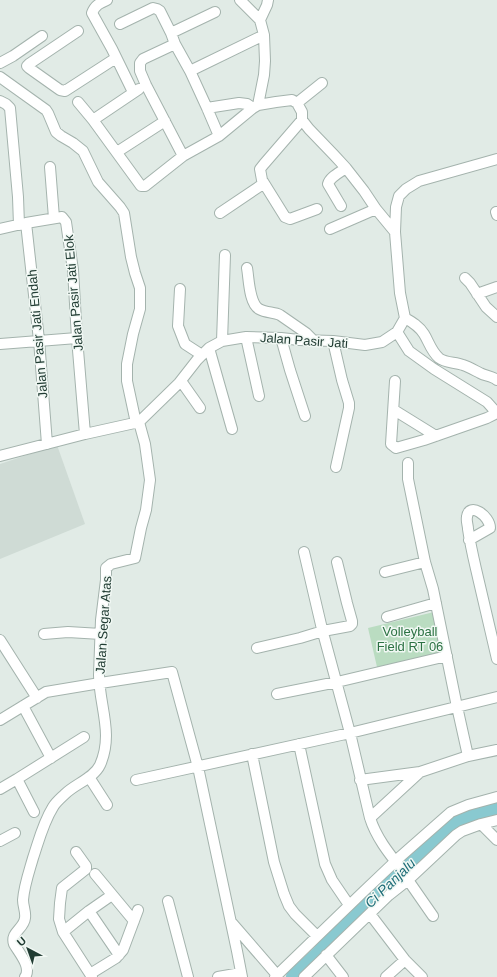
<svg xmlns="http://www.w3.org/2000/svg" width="497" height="977" font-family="Arial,sans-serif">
  <rect width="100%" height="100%" fill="#e1ebe6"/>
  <!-- built -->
  <path fill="#cfdbd5" d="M57,445L85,524L0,559V464Z"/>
  <!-- green -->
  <path fill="#badcc1" d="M434,612L441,653L377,667L368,628Z"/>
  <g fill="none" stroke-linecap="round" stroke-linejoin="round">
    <!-- river -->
    <path stroke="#89c9d0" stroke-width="16" d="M294,977L318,955L352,918L390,882L422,853L459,819L497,808"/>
    <defs>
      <path id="street" d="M107,0C100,3 95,5 92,13L112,49L133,92
        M240,0L260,20L264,35L265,61L264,75L258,105
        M260,20L267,5L268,0
        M120,24L153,8L157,9L160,11L171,33L175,44L190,71L207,108L219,136L253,108
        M78,31L29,64L27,66L29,68L60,90L65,91L116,58
        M171,33L215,12
        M175,44L143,59L140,63V71L146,85L183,156L219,136
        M0,63L13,56L42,36
        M190,71L264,35
        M0,77L46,110L48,113L56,132L61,136L73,143L83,151L98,182L120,207L124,213L131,257L135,273L140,288V309L133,334L127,364V381L136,423
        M0,101L6,104L10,108L18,197L19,225
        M78,102L93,120L141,186H145L183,156
        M297,103L322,83
        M207,108L239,103L247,104L253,108L258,105L276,102L292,100L297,103L302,112V120L309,129L334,155L346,168L364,191L376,209L395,232
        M93,120L139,89
        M302,120L264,164L260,169L262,180L285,217L290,219L317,209
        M117,152L165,121
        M50,167L54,218
        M341,206L328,184C330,177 339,173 346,168
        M496,212L497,215
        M220,213L263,184
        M26,223L39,340L47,444
        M0,229L26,223L62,217L66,222L73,270L77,338L85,434
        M330,229L376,209
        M247,268C249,279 249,303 259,309C266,313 274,312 280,315L306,333L313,340
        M465,278L470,283L486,307L497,317
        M180,289L178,326L185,344L202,355
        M477,294L497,287
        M405,318C412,322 419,326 424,334C429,342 431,351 439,358C445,363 455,362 463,365C469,367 474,370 480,373C485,376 492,376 497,380
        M246,337L259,396
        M281,338L290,370L305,416
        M222,341L225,255
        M333,341L342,380L349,403V408L336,467
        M0,344L77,338
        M209,348L232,429
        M181,381L200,408
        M395,381L391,444L396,448L424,440L487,418L495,414V411L487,402L434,369L409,351L397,332
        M394,410L436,436
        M0,456L85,434L139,422L179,383L197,360L209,348L222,341L246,337L281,338L299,340L333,341L365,345L382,342L397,332L405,318L400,293L395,232L396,207L399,196L406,189L419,181L497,159
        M408,463V479L425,562L433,589L456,702L468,756L497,750
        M469,540L490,528C490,516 469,501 467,517C466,521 468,525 468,529C470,543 473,556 476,569C483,599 490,629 497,659
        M304,552L322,629L350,733L370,818C377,840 392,857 406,875L408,880L456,835L462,831L481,824L497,840
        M385,572L425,562
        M387,617L436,603
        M44,634L68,632L101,634
        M0,640L37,698
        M257,648L300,638L323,631L350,626L352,624V621L347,603L337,562
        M277,694L337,682L447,656
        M23,706L51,758
        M0,720L46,692L94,684L172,672L198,767L237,951L242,977
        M299,744L325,864L332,880L349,905
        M252,754L274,862L284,894L289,906L295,914L317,936
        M89,777L107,805
        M17,779L34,812
        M136,780L350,733L497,697
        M360,780L420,772L468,756
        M0,789L17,779L84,737
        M370,818L420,772
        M481,824L497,820
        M0,841L15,833
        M76,852L86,866V869L62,888L60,903L59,919L63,932L92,977
        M95,874L134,921
        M168,901L188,977
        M89,911L119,955
        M370,914L405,960L422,977
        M232,923L277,975
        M63,932L89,911L112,895
        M326,955L343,977
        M90,974L116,958L123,950L138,910
        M25,977C32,967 19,953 14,944C10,932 24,929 25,918C26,912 23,906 23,900C24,886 29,872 33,858C39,840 43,823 53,807C56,802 61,798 65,794C75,784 94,778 100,765C114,734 99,705 99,675L101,620L106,580V568L111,564L135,558L141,528L146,510L150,480L145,444L139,422
        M218,977L241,973
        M275,977L362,893L401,856L451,812L468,805L497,797
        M304,977L389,895L408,880L433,916
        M386,977L405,960"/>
    </defs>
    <!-- street casing -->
    <use href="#street" stroke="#a4b3ad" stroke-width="12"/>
    <!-- street -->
    <use href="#street" stroke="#fff" stroke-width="10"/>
  </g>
  <g text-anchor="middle" stroke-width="3" stroke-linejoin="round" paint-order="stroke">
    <!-- street labels -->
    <g font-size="13" fill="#213c33" stroke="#f1f8f4">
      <text transform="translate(73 293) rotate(-95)" y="5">Jalan Pasir Jati Elok</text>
      <text transform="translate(37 334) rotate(-95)" y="5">Jalan Pasir Jati Endah</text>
      <text transform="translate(304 340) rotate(4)" y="5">Jalan Pasir Jati</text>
      <text transform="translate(103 625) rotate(-86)" y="5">Jalan Segar Atas</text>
    </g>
    <!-- park labels -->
    <g font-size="13" fill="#2c7243" stroke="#f1f8f4">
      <text x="410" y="636">Volleyball<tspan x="410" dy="15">Field RT 06</tspan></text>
    </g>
    <!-- water labels -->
    <g font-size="14" font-style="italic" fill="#1c6c77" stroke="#f1f8f4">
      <text transform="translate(390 883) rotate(-44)" y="5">Ci Panjalu</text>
    </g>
  </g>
  <!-- north arrow -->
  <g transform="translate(28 949) rotate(319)" stroke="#f1f8f4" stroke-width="3" paint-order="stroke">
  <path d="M0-3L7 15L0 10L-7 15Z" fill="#213c33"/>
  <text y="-6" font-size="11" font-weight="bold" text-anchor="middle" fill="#213c33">U</text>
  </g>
</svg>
